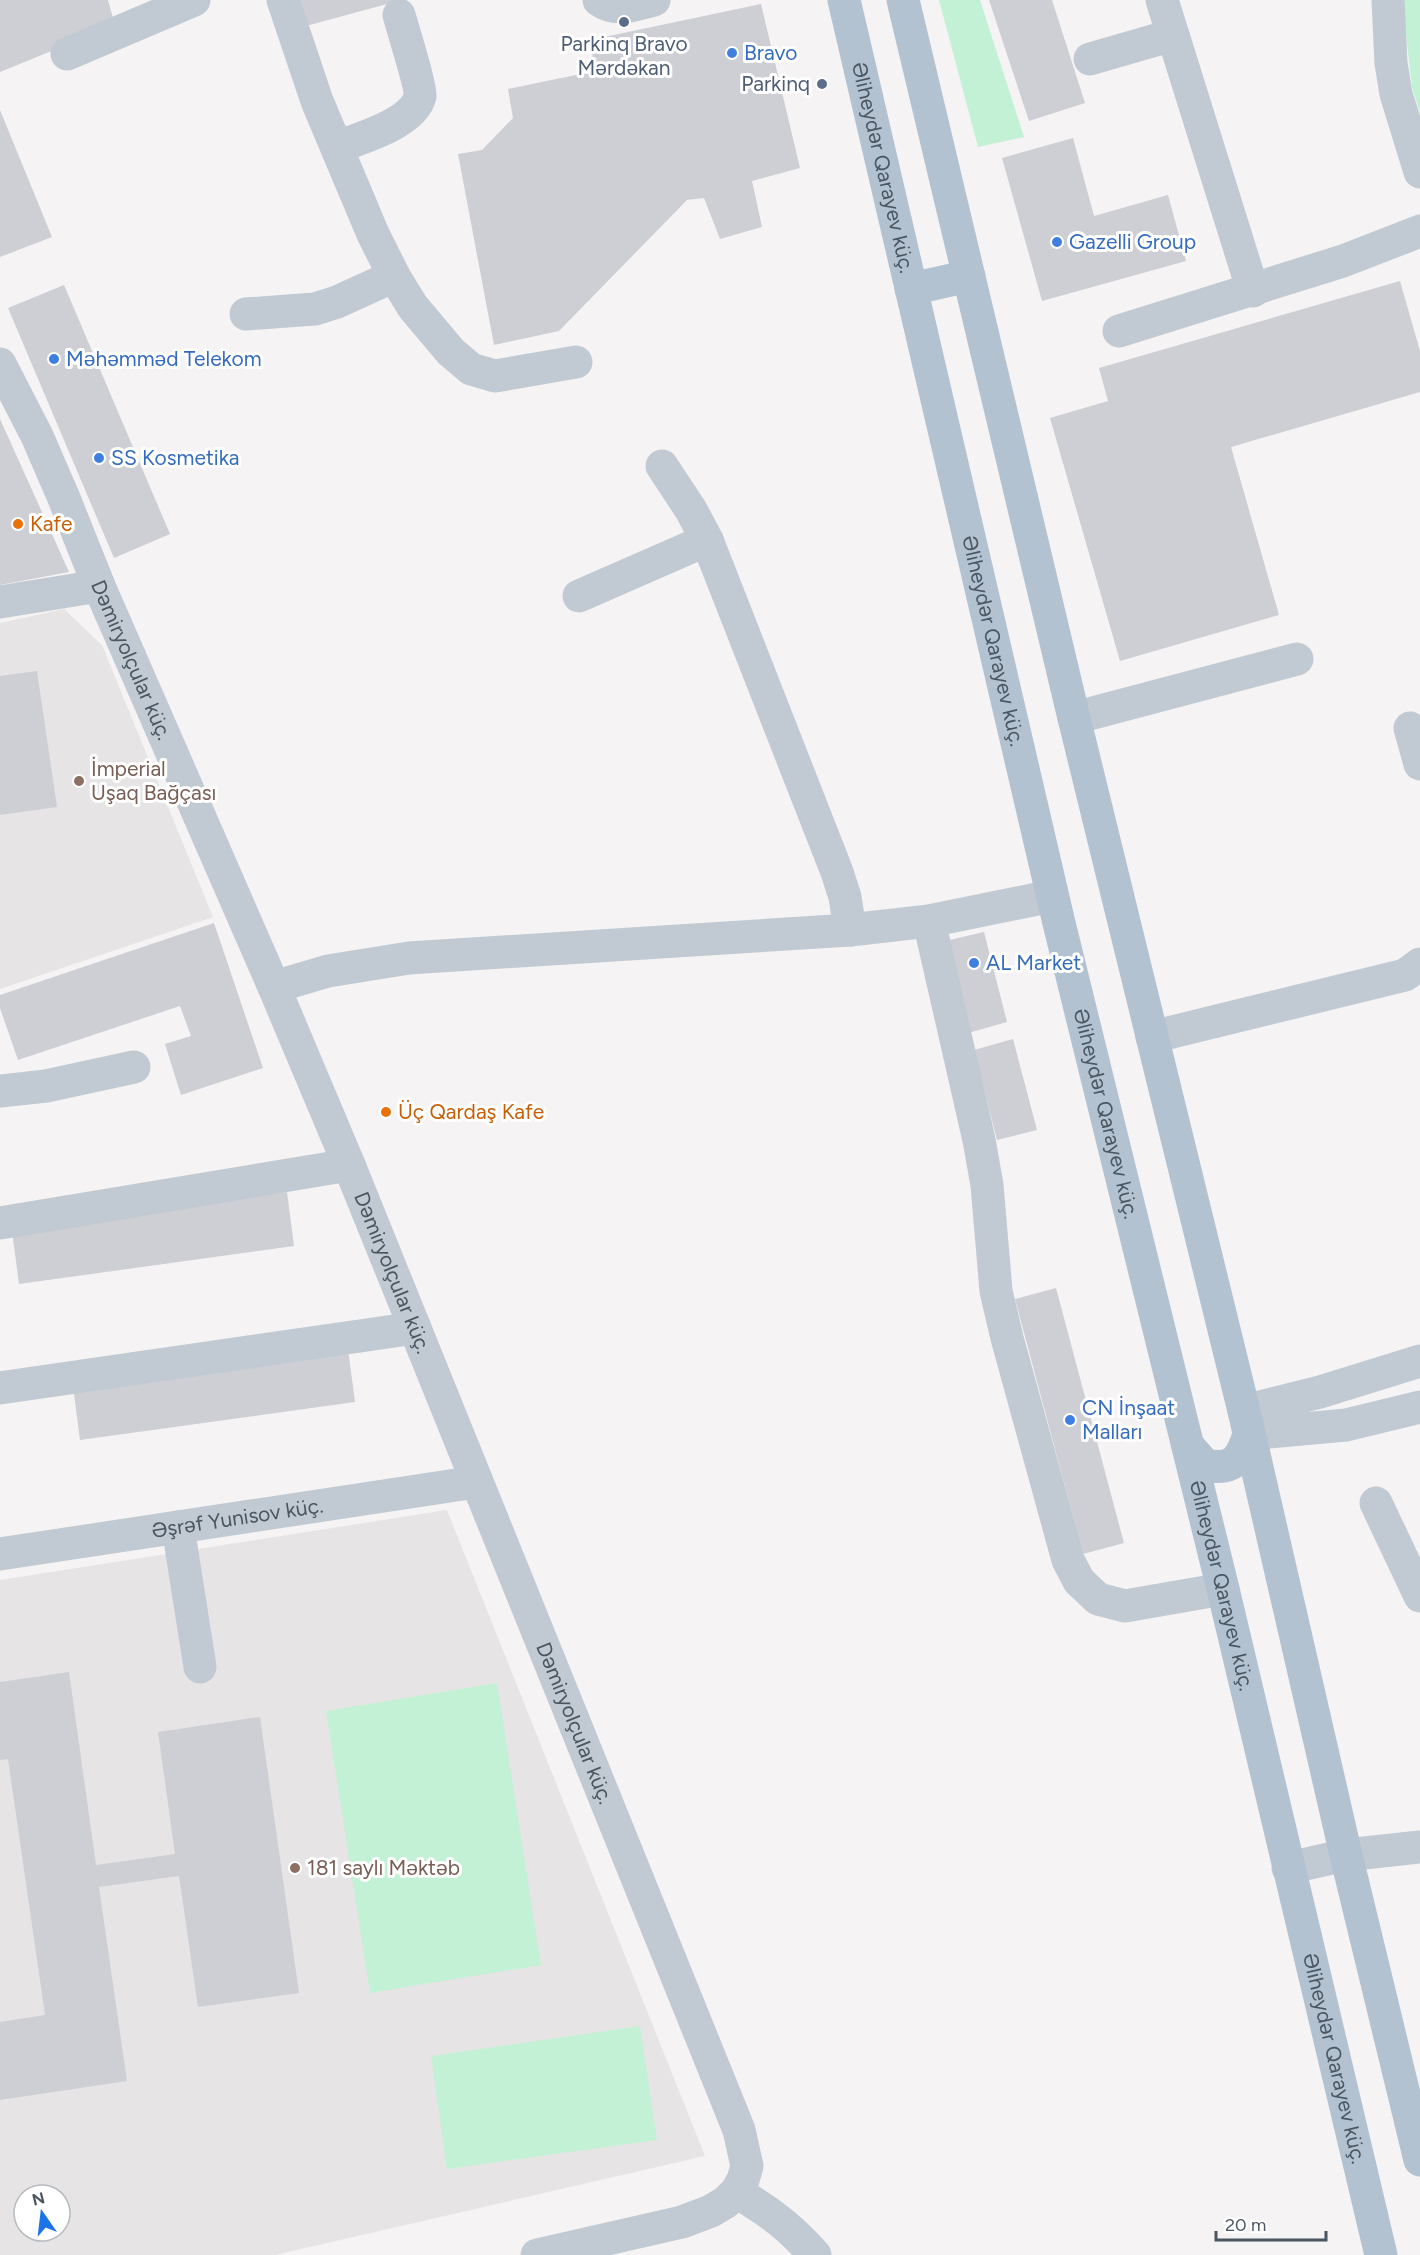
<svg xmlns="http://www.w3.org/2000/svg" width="1420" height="2255" font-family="Figtree,sans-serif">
  <rect width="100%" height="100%" fill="#f5f3f3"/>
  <!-- education -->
  <path fill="#e6e4e5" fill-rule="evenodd" d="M64,609L102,645L213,917L0,989V623Z
    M447,1510L705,2156L275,2255H0V1580ZM24,2195H60V2231H24Z"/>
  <!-- green -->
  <path fill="#c3f1d5" d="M939,0H980L1024,137L978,147Z
    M1402,0H1420V114L1412,87Z
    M497,1683L541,1965L370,1993L326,1711Z
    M640,2026L657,2140L447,2169L431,2056Z"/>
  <!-- building -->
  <path fill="#cdcfd5" d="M0,0H108L115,25L0,72Z
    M299,0H397L398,1L306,26Z
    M989,0H1052L1085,103L1029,121Z
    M761,4L800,168L752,181L762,227L720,239L704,198L687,200L559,331L494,345L458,154L482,150L513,118L508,89L595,71L590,40Z
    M0,110L52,237L0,257Z
    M1073,138L1094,216L1168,195L1186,261L1042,301L1002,158Z
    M1400,281L1420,351V392L1231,447L1279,615L1120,661L1050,418L1108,401L1099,368Z
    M64,285L170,534L114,558L8,308Z
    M0,419L69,572L0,585Z
    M37,671L57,807L0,815V676Z
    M214,923L263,1068L181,1095L165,1044L191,1036L180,1006L18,1060L0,1008V995Z
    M984,932L1007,1022L968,1033L945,941Z
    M1013,1039L1037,1130L997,1140L974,1050Z
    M287,1192L294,1246L19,1284L12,1231Z
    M1056,1288L1124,1543L1083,1554L1015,1299Z
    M348,1349L355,1402L80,1440L73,1386Z
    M69,1672L96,1865L175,1854L158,1732L260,1717L299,1993L198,2007L179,1876L99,1887L127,2081L0,2100V2022L45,2015L8,1759L0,1760V1682Z"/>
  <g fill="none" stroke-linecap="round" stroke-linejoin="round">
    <!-- minor -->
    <g stroke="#c1cad2" stroke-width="33">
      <path d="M283,0L317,101L373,234L394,276L413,307L451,352L471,369L495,376L576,362"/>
      <path d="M599,0C617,13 635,4 654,0"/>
      <path d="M1162,0L1253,291"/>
      <path d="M1388,0L1391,63L1396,94L1420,172"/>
      <path d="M67,54L194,0"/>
      <path d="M1090,59L1173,35"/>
      <path d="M337,147C361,138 414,123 420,96C421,87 403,29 399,15"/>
      <path d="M246,314L315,309L337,302L394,276"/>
      <path d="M1119,331L1343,261L1420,231"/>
      <path id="s1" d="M0,364L37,436L63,496L99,586L274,987L349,1165L739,2130L747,2166L743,2180L736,2192L726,2202L711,2211L682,2222L537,2255"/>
      <path d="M662,466L691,510L707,540L837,872L845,897L850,930"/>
      <path d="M579,596L707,540"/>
      <path d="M0,602L99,586"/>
      <path d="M1074,718L1297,659"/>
      <path d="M1410,728L1420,764"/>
      <path d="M929,921L979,1140L987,1185L996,1291L1007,1338L1068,1560L1079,1581L1098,1599L1125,1606L1223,1589"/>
      <path d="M274,987L328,971L409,958L850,930L929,921L1052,896"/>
      <path d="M1152,1037L1405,975L1420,964"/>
      <path d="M0,1091L46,1086L134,1067"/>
      <path d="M0,1223L349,1165"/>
      <path d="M0,1388L415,1328"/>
      <path d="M1244,1411L1320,1392L1420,1361"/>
      <path d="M1249,1434L1346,1425L1420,1407"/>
      <path d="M1376,1503L1420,1596"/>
      <path d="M178,1527L200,1667"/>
      <path id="s2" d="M0,1554L476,1482"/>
      <path d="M1288,1868L1346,1855L1420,1847"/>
      <path d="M736,2192C769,2211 790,2227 815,2255"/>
    </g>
    <!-- major -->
    <g stroke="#b3c2d1" stroke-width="33">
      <path id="s3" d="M844,0L1058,919L1223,1589L1381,2255"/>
      <path d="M903,0L1074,718L1244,1411L1346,1855L1420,2160"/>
      <path d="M911,289L969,276"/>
      <path d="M1188,1446L1205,1465C1233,1471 1241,1460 1249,1434"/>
    </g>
  </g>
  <!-- markers -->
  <g fill="#5c6f8a" stroke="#fff" stroke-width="2">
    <circle cx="624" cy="22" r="6"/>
    <circle cx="822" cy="84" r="6"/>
  </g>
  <g fill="#3f7fe0" stroke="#fff" stroke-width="2">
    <circle cx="732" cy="53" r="6"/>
    <circle cx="1057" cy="242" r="6"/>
    <circle cx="54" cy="359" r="6"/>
    <circle cx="99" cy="458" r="6"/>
    <circle cx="974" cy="963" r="6"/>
    <circle cx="1070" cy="1420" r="6"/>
  </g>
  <g fill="#e8710a" stroke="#fff" stroke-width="2">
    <circle cx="18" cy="524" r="6"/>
    <circle cx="386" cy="1112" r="6"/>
  </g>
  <g fill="#8d6e63" stroke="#fff" stroke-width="2">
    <circle cx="79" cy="781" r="6"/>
    <circle cx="295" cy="1868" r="6"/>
  </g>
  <g text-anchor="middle" stroke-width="6" stroke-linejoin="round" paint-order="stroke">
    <!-- service labels -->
    <g font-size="21" fill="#4e5e75" stroke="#fff">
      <text x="624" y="51">Parkinq Bravo<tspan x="624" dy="24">Mərdəkan</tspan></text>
      <text x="810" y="91" text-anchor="end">Parkinq</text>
    </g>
    <!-- shop labels -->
    <g font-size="21" fill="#366cbe" stroke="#fff" text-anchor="start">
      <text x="744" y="60">Bravo</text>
      <text x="1069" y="249">Gazelli Group</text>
      <text x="66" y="366">Məhəmməd Telekom</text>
      <text x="111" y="465">SS Kosmetika</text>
      <text x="986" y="970">AL Market</text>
      <text x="1082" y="1415">CN İnşaat<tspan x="1082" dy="24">Malları</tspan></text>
    </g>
    <!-- street labels -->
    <g font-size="21" fill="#4a5661" stroke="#fff">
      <text dy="7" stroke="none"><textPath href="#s3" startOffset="172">Əliheydər Qarayev küç.</textPath></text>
      <text dy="7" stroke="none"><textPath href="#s3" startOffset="658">Əliheydər Qarayev küç.</textPath></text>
      <text dy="7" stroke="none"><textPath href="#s1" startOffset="324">Dəmiryolçular küç.</textPath></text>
      <text dy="7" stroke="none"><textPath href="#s3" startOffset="1144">Əliheydər Qarayev küç.</textPath></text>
      <text dy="7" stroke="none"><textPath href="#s1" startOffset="990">Dəmiryolçular küç.</textPath></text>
      <text dy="7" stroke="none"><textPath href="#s2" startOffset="240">Əşrəf Yunisov küç.</textPath></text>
      <text dy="7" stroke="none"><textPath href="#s3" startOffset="1630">Əliheydər Qarayev küç.</textPath></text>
      <text dy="7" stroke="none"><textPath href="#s1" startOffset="1476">Dəmiryolçular küç.</textPath></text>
      <text dy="7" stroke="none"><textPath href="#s3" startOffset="2116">Əliheydər Qarayev küç.</textPath></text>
    </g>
    <!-- food labels -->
    <g font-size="21" fill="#c56008" stroke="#fff" text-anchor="start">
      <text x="30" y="531">Kafe</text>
      <text x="398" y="1119">Üç Qardaş Kafe</text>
    </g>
    <!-- education labels -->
    <g font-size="21" fill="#785e54" stroke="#fff" text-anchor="start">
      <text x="91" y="776">İmperial<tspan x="91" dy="24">Uşaq Bağçası</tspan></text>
      <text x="307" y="1875">181 saylı Məktəb</text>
    </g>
  </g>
  <!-- north arrow -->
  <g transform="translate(42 2213) rotate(346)"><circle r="28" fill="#ffffff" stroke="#b7bbc0" stroke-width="1.5"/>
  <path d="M0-4.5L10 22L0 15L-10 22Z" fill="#1a73e8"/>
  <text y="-9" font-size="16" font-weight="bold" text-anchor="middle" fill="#4a5661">N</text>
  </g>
  <!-- scale -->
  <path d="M1216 2231v9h110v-9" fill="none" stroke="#4a5661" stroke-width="3"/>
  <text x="1225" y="2231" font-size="18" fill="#4a5661" stroke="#ffffff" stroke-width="4.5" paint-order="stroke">20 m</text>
</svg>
